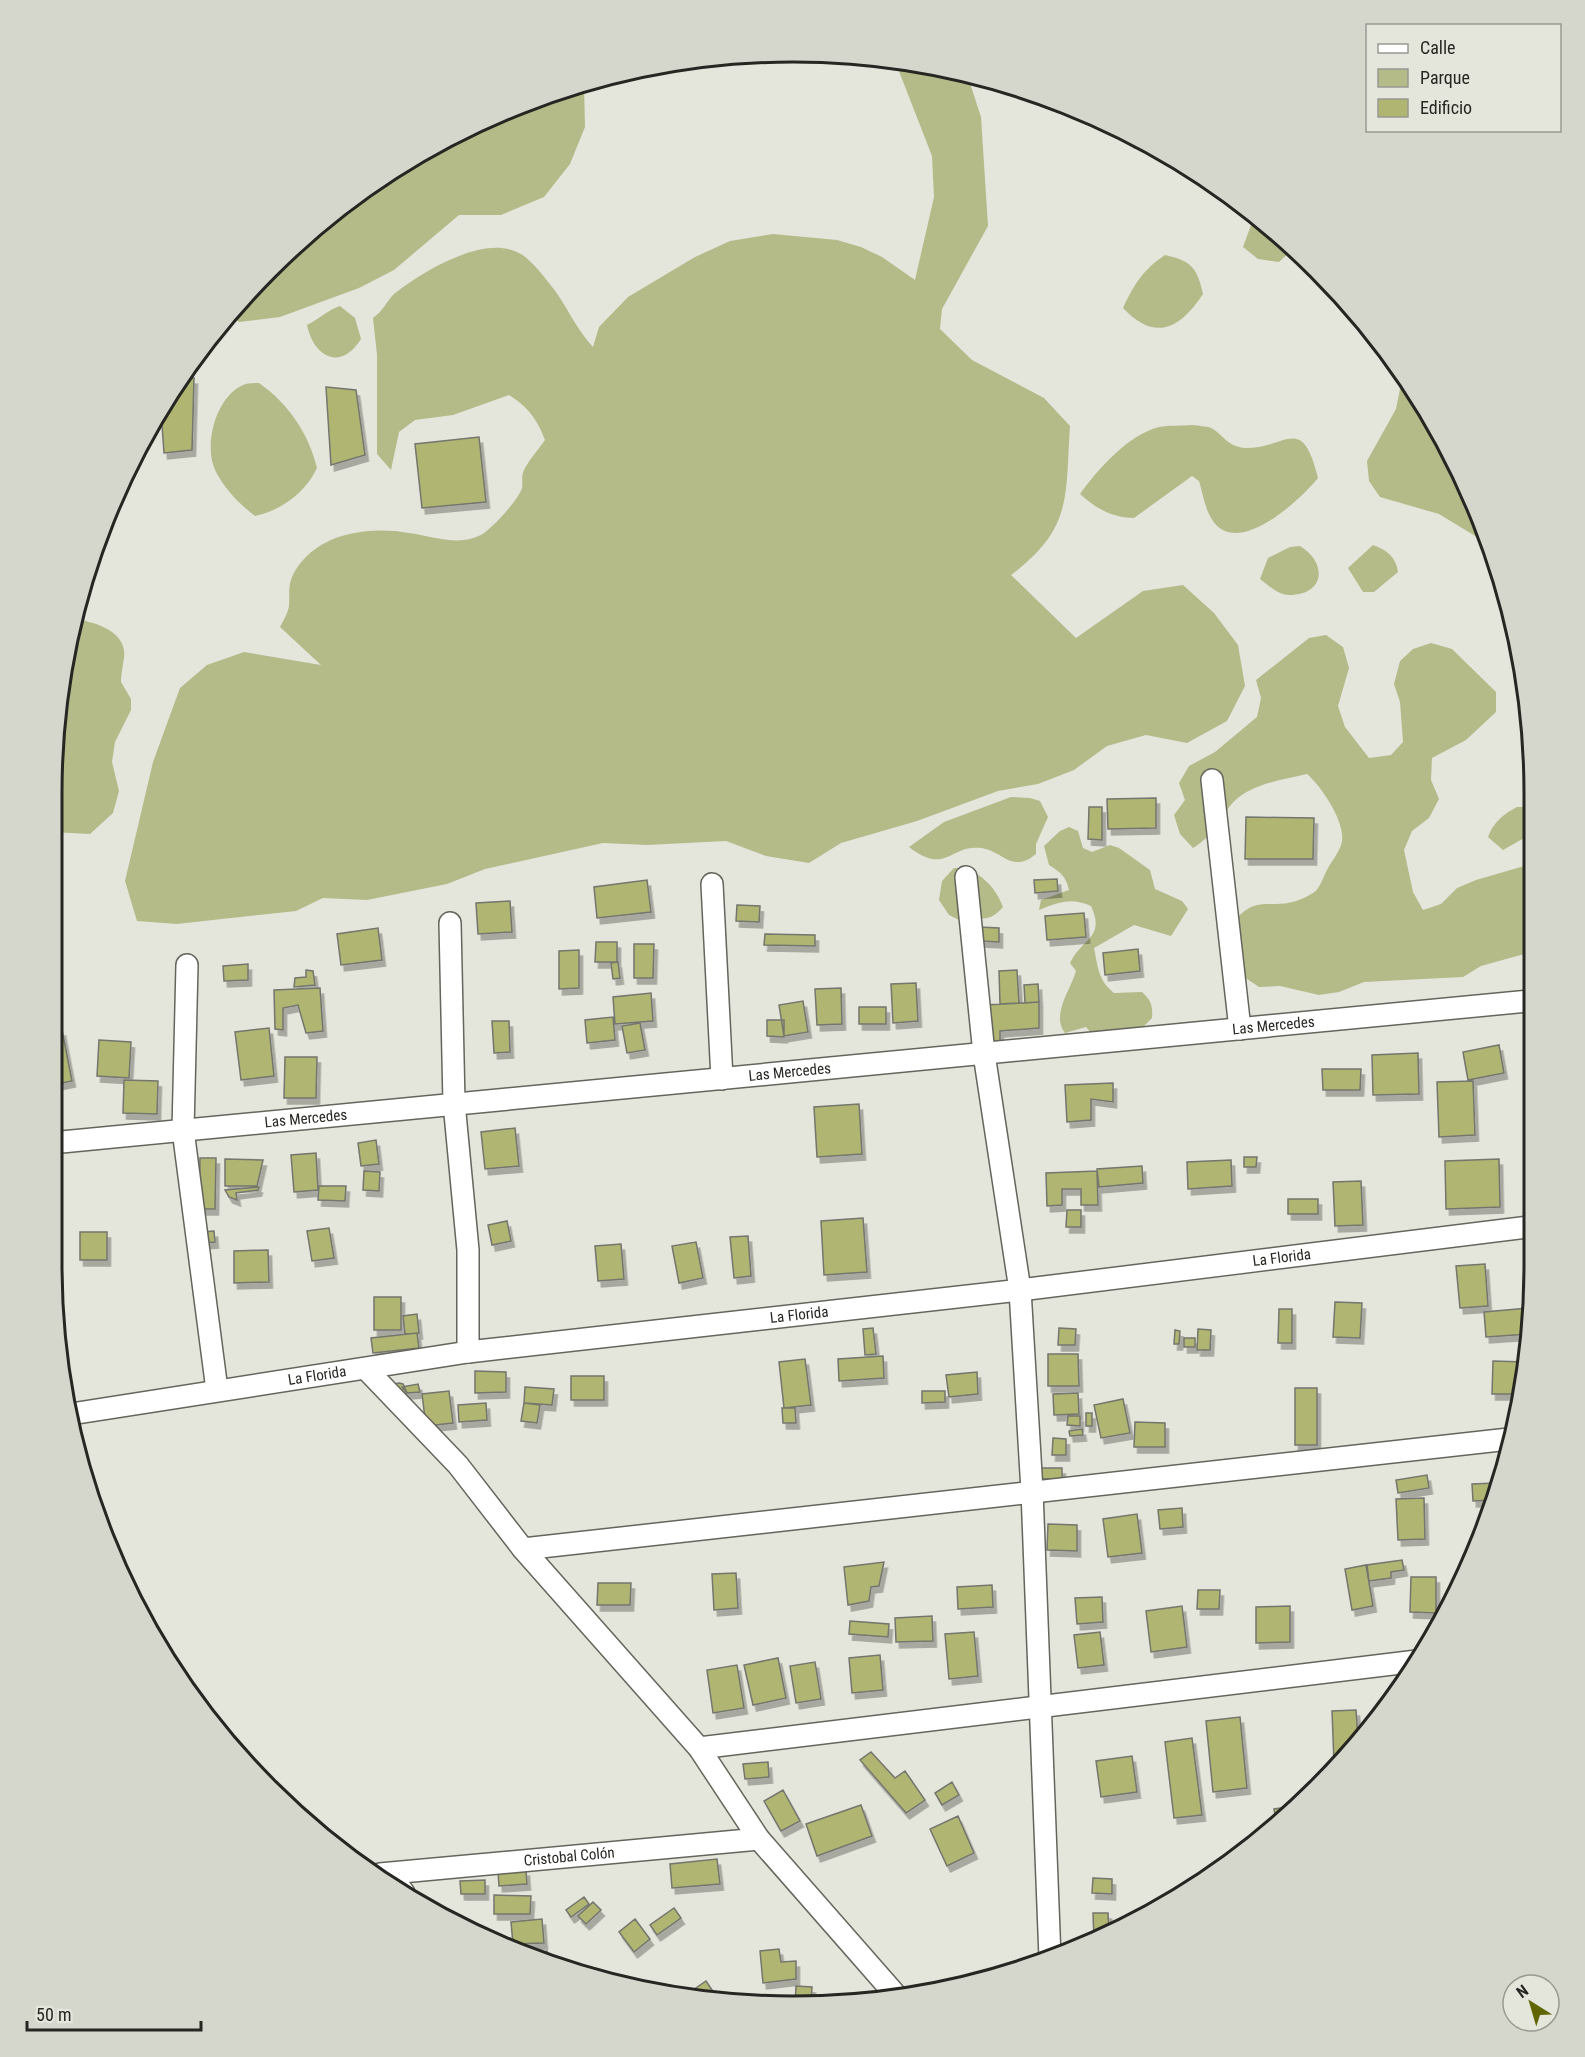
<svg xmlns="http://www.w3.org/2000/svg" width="1585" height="2057" font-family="'Roboto Condensed',sans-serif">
  <defs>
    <filter id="shadow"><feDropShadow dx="3.5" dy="6" stdDeviation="0" flood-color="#0004"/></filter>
  </defs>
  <rect width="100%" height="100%" fill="#e4e6dc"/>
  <!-- green -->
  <path fill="#b5ba89" d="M895,61L937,65L967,74L981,117L988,226L942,309L940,329L972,360L1044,398L1070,426C1065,498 1073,528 1011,575L1076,638L1143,591L1183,585L1214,613L1238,645L1245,686L1227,721L1187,743L1146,735L1107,746L1074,770L1038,784L998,791L917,821L841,843L809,863L766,856L726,841L647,845L603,843L485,869L447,884L367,900L323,898L296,911L177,924L137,921L125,881L153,762L180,688L207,665L244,652L321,665L280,627C283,621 288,613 289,606C290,592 287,585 295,571C318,533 368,526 409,533C433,536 461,548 484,533C494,526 519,499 522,488C523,482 521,476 524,470C529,460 538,450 545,440C537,419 528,407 509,395L453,415L415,420L399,432L391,470L377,454V355L373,318C383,311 386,302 394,294C422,272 489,230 524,256C533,263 542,274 549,283C566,303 575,328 593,347L599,327L628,297L695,257L730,241L773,234L837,240L861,247L882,257L915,280L934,197L932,156Z
    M584,85L585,127L570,164L544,197L501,215H459L394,270L359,288L280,317L239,322L229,314L303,235L381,176L509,107Z
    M1113,127L1156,150L1134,149L1121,133Z
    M1254,217L1293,249L1279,262L1258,259L1243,247Z
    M1165,255C1192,261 1197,268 1203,294C1180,329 1155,342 1123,308C1134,284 1144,269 1165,255Z
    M340,306L355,318L361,339C341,371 314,358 307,325C319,319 326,311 340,306Z
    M1410,382L1490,545L1439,514L1380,497L1369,481L1367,461L1396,409L1400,389Z
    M259,383C288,403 309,434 317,468C305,493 282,510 255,516C239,504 225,489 216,472C203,447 215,399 241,386C246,383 253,383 259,383Z
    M1192,425C1198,426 1206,426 1211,428C1223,434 1227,447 1246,448C1287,448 1302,413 1318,478C1301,499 1239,558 1213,521C1205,510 1203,494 1199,481L1192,476L1134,518C1113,518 1095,508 1080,494C1098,469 1128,435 1159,427C1169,425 1182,426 1192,425Z
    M1373,545C1387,550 1396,557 1398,572L1374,592H1363L1348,568Z
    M1300,546C1328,563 1325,595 1289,595C1278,595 1268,585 1260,579L1268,558L1290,547Z
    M73,619C93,621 128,631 124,658C123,666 121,673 121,682L131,699V710L115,742L112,762L119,791L113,813L90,834L52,832L53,744Z
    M1512,629L1520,664L1513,658L1506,638Z
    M1326,635L1343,647L1349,668L1338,706L1345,727L1369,758L1391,755L1403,742L1400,702L1394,684L1400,661L1413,649L1431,643L1452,649L1496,692V712L1466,740L1432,758L1431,780L1439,799L1429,818L1412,831L1404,850L1413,892L1423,910L1441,904L1457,888L1476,880L1528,865V953L1481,966L1463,977L1364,982L1339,992L1319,995L1280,986L1259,987L1225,964L1220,944C1255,878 1269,921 1313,893C1320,889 1323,877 1327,870C1331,862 1341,850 1342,841C1345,821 1321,786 1307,774C1282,780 1247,784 1230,806C1215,825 1215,834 1193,848L1180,834L1174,815L1185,800L1179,783L1189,766L1215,752L1257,717L1261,698L1256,680L1309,638Z
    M1011,797L1030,798L1040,801L1048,817L1036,844V854C1012,874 1003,851 981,848C950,844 946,876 909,847L944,822Z
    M1517,807H1528V836L1503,850L1488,837C1493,823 1503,814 1517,807Z
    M1069,827L1078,831L1083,848L1092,852L1110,845L1119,848L1150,870L1155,889L1182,901L1188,909L1171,936L1134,925L1094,948C1098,967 1098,980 1114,993L1142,992C1151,1000 1153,1006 1152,1018L1138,1032L1093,1035L1086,1027L1065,1033C1051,1015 1070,991 1076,971L1070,963C1081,939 1106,938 1091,906C1071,897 1059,902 1039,910L1041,900L1069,890C1066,876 1060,872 1049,865L1044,846L1060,831Z
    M954,868C977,867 996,887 1003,907C986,927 979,913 959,920L949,915L939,900L942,881Z"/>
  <!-- building -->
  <path fill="#b0b572" stroke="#74766d" stroke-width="1.5" filter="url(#shadow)" d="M194,378L192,450L164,453L161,411L180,379Z
    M326,387L356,390L365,455L331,465Z
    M479,437L486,502L422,508L415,444Z
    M1156,798V828L1108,829L1107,799Z
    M1089,807H1102V840L1088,839Z
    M1246,817L1314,818L1313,859H1245Z
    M1057,879L1058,891L1035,893L1034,880Z
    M647,880L651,912L597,918L594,887Z
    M510,901L512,932L478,934L476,903Z
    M737,905L760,906L759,922L736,921Z
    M1084,913L1086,937L1047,940L1045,916Z
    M979,927L999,928V942L979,941Z
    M378,928L382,960L341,965L337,934Z
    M765,934L815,935V946L764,945Z
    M596,942H617V962H595Z
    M634,944H654L653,978H634Z
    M1138,949L1140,971L1105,975L1103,953Z
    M579,950V988L559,989V951Z
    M618,962L620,978L613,979L611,963Z
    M248,964V980L224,981L223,966Z
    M306,970L313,971L315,985L294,987L295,978L306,977Z
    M1017,970L1019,1003L1000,1004L999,971Z
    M916,983L918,1021L893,1023L891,984Z
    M1038,984L1039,1002L1025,1003L1024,985Z
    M320,988L323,1031L306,1033L298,1005L283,1008V1030L275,1029L274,990Z
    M841,988L842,1024L817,1025L815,989Z
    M651,993L653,1021L615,1024L613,997Z
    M803,1001L808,1032L784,1036L779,1005Z
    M1039,1002V1028L1000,1031V1041L986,1042L984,1005Z
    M859,1007H886V1024H859Z
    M613,1017L615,1040L587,1043L585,1020Z
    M767,1020H784V1037L767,1036Z
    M492,1021H509L510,1052L494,1053Z
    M640,1023L645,1050L627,1053L622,1026Z
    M269,1028L274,1076L241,1080L235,1032Z
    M62,1030L72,1081L52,1085V1032Z
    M99,1040L131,1042L129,1078L97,1076Z
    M1499,1045L1504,1073L1468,1080L1463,1052Z
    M1418,1053L1419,1094L1373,1095L1372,1055Z
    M285,1057H317L316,1098H284Z
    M1322,1069H1361L1360,1090H1323Z
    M124,1080L158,1081L157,1114L123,1113Z
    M1473,1081L1475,1135L1439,1137L1437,1082Z
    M1113,1083V1102L1091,1099V1120L1067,1122L1065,1085Z
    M859,1104L862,1154L817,1157L814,1107Z
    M515,1128L519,1166L485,1169L481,1132Z
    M376,1140L379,1164L361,1166L358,1143Z
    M316,1153L318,1190L294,1192L291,1155Z
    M1244,1157H1257L1256,1167H1244Z
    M200,1158H216L215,1209H199Z
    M225,1159L263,1160L257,1186H225Z
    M1499,1159L1500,1207L1446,1209L1445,1161Z
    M1231,1160L1232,1186L1188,1189L1187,1162Z
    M1142,1166L1143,1183L1099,1187L1097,1169Z
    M364,1171L380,1172L379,1191L363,1190Z
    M1097,1171L1098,1205H1081V1189H1062V1205L1047,1206L1046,1173Z
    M1361,1181L1363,1225L1335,1226L1333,1182Z
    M319,1186H346L345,1201L318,1200Z
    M259,1187L258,1190L236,1193L237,1200L229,1197L225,1190Z
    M1288,1199H1318V1214H1288Z
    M1067,1210H1081V1227H1066Z
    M863,1218L867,1272L824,1275L821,1221Z
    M507,1221L511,1241L492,1245L488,1225Z
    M329,1228L334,1258L312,1261L307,1231Z
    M214,1231L215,1242L203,1243L202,1232Z
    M80,1232H107V1260H80Z
    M748,1236L751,1276L734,1278L730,1237Z
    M696,1242L703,1278L679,1283L672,1246Z
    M621,1244L624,1279L598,1281L595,1246Z
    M268,1250L269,1282L234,1283V1251Z
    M1485,1264L1488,1306L1460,1308L1456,1266Z
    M374,1297H401V1330H374Z
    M1335,1302L1362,1303L1360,1338L1333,1337Z
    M1528,1308V1334L1486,1337L1484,1312Z
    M1279,1309H1292V1343H1278Z
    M417,1314L419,1333L405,1334L403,1316Z
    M873,1328L876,1354L865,1355L863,1329Z
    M1059,1328L1076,1329L1075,1345H1058Z
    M1198,1329L1211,1330L1210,1350H1197Z
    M1175,1330L1180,1331L1179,1344H1174Z
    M417,1333L419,1348L373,1353L371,1338Z
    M1184,1338H1195V1347H1184Z
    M1048,1354H1078L1079,1386H1048Z
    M883,1356L884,1378L839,1381L838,1359Z
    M805,1359L811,1405L784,1408L779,1362Z
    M1493,1361L1525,1362L1520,1394H1492Z
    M475,1371L506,1372V1392L475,1393Z
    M977,1372L978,1394L949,1397L946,1375Z
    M571,1376H604V1400H571Z
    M399,1383L403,1384L407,1393L397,1398L394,1384Z
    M418,1384L420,1392L407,1393L402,1387Z
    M525,1387L554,1389L552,1405L524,1403Z
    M1295,1388H1317V1445H1295Z
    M449,1391L453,1423L426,1426L422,1394Z
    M922,1391H945V1402L922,1403Z
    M1078,1393L1079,1414L1054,1415L1053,1394Z
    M1123,1399L1130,1433L1101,1438L1094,1405Z
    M486,1403L487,1420L459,1422L458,1405Z
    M524,1403L540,1405L537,1423L521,1421Z
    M782,1408H795L796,1423H783Z
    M1086,1413H1092V1426H1086Z
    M1068,1416H1080V1426L1067,1425Z
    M1135,1422L1165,1423V1447H1134Z
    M1082,1429L1083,1435L1070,1436L1069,1431Z
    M1053,1438L1066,1439V1455H1052Z
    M1034,1468H1062V1479H1034Z
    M1427,1475L1429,1488L1398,1493L1396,1480Z
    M1495,1483V1500L1473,1501L1472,1484Z
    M1424,1498L1425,1539L1398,1540L1396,1499Z
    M1182,1508L1183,1527L1160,1529L1158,1510Z
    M1137,1514L1142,1553L1108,1557L1103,1519Z
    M1048,1524L1077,1525V1551L1047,1550Z
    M1402,1560L1404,1570L1391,1572V1578L1369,1581L1367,1565Z
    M884,1562L879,1586L871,1587L869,1601L848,1605L844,1567Z
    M1366,1565L1373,1606L1352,1610L1345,1569Z
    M736,1573L738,1608L714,1610L712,1574Z
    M1411,1577H1436V1613L1410,1612Z
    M598,1583H631L630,1605H597Z
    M992,1585L993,1607L958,1609L957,1587Z
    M1198,1590H1220L1219,1609H1197Z
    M1102,1597L1103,1622L1077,1624L1075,1598Z
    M1182,1606L1187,1647L1151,1652L1146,1611Z
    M1290,1606V1642L1256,1643V1607Z
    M932,1616L933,1641L896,1642L895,1618Z
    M850,1621L889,1624L888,1637L849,1634Z
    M974,1632L978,1676L949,1679L945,1634Z
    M1100,1632L1104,1665L1078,1668L1074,1635Z
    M880,1655L883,1690L852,1693L849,1658Z
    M778,1658L786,1698L753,1705L744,1665Z
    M815,1662L821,1699L796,1703L790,1666Z
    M737,1665L744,1708L713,1713L707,1670Z
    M1356,1710L1358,1739L1338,1763H1334L1332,1711Z
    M1240,1717L1247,1788L1213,1792L1206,1721Z
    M1192,1738L1202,1815L1174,1818L1165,1742Z
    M871,1752L895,1778L905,1771L925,1800L906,1813L860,1760Z
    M1132,1756L1137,1792L1101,1797L1096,1761Z
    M768,1762L769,1777L745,1779L743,1764Z
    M952,1782L959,1795L942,1805L935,1793Z
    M783,1790L800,1821L781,1831L764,1801Z
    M861,1805L872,1836L817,1856L806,1824Z
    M1295,1806L1276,1822L1274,1809Z
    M958,1816L974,1853L947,1866L930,1829Z
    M717,1859L720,1884L672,1888L670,1864Z
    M526,1870L527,1884L499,1886L498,1872Z
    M1093,1878L1112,1879V1894L1092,1893Z
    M485,1880V1894H461L460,1881Z
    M494,1895L531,1896L530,1914H494Z
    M584,1897L589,1904L571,1917L566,1910Z
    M593,1902L601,1910L586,1924L578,1916Z
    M674,1908L681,1918L657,1935L650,1925Z
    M1093,1913H1108L1109,1932L1094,1940Z
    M542,1919L544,1943L513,1944L511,1922Z
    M635,1919L650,1939L634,1952L619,1932Z
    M779,1949L781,1962L796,1961V1979L763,1983L760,1951Z
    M547,1951L548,1959L534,1953Z
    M706,1981L716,1996L690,1992Z
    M796,1986L812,1987L811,2004L795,2006Z"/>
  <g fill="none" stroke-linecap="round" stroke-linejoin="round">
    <defs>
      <g id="street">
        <path d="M1212,780L1240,1029"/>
        <path d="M966,877L984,1054L1020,1290L1032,1491L1050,1958"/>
        <path d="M712,884L722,1079"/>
        <path d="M450,923L454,1103L468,1250V1352"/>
        <path d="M187,965L183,1130L217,1390"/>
        <path id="s1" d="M51,1143L1528,1001"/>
        <path d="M367,1370L458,1465L523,1549L699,1748L759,1839L894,1993"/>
        <path id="s2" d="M71,1414L468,1352L1020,1290L1528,1227"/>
        <path d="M523,1549L1509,1439"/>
        <path d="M699,1748L1417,1661"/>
        <path id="s3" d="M380,1874L759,1839"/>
        <path d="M390,1874L404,1893"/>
      </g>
    </defs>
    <!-- street casing -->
    <use href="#street" stroke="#64655c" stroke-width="24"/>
    <!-- street -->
    <use href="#street" stroke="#fff" stroke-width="21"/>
  </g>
  <g text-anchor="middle" stroke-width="6" stroke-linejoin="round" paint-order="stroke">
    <!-- street labels -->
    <g font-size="15" fill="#262622" stroke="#e4e6dc">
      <text dy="5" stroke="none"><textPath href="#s1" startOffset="1228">Las Mercedes</textPath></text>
      <text dy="5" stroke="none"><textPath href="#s1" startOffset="742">Las Mercedes</textPath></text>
      <text dy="5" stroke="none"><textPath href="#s1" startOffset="256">Las Mercedes</textPath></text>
      <text dy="5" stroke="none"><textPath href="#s2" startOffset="1221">La Florida</textPath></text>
      <text dy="5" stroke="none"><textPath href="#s2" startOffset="735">La Florida</textPath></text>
      <text dy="5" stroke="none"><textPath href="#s2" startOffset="249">La Florida</textPath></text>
      <text dy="5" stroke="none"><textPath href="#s3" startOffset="190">Cristobal Colón</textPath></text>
    </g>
  </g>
  <!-- crop -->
  <path d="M0 0H1585V2057H0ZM793 62H793A731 731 0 0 1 1524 793V1265A731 731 0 0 1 793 1996H793A731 731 0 0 1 62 1265V793A731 731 0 0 1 793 62Z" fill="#d5d7cd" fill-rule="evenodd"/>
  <path fill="none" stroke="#262622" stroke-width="3" d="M793 62H793A731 731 0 0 1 1524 793V1265A731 731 0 0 1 793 1996H793A731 731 0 0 1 62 1265V793A731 731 0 0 1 793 62Z"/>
  <!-- legend -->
  <rect x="1366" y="24" width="195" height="108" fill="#e4e6dc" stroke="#989992" stroke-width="1.5"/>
  <rect x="1378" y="44" width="30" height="9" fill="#ffffff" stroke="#989992" stroke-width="1.5"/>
  <text x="1420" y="54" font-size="18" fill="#262622">Calle</text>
  <rect x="1378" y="69" width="30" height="18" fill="#b5ba89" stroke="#989992" stroke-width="1.5"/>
  <text x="1420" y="84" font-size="18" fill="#262622">Parque</text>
  <rect x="1378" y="99" width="30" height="18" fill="#b0b572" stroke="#989992" stroke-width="1.5"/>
  <text x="1420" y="114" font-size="18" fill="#262622">Edificio</text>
  <!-- north arrow -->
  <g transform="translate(1531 2003) rotate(323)"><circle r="28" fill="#e4e6dc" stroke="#989992" stroke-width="1.5"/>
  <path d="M0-4.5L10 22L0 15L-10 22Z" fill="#616500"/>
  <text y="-9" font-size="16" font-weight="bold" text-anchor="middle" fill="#262622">N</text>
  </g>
  <!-- scale -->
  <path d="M27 2021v9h174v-9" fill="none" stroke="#262622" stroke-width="3"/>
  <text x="36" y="2021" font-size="18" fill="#262622" stroke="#e4e6dc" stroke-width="4.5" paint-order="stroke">50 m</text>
</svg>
